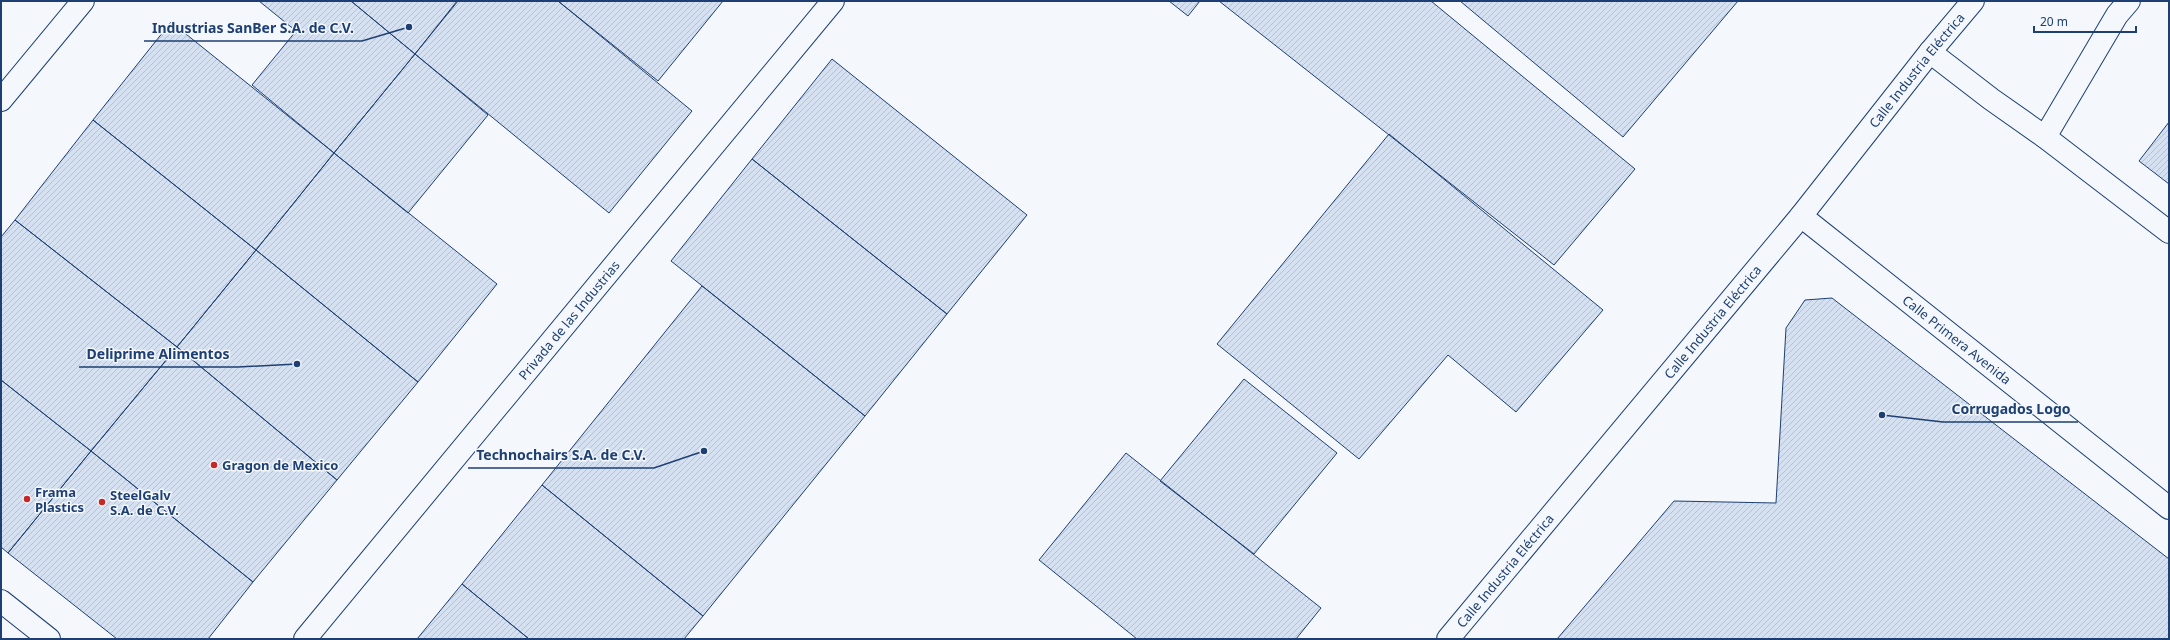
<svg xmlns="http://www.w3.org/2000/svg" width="2170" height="640" font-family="'Noto Sans',sans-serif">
  <defs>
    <pattern id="building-hatch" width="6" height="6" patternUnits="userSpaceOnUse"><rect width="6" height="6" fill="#d5e0f0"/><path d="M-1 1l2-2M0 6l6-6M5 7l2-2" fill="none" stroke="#b6c1d1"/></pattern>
  </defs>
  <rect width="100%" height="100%" fill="#f4f7fb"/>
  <!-- building -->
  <path fill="url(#building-hatch)" stroke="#1d3f73" d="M259,1H351L415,54L334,153L252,85L296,31Z
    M351,1H457L415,54Z
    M458,1H558L692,111L609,213L415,54Z
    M558,1H723L658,81Z
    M1169,1H1200L1188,16Z
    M1219,1H1431L1635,169L1554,265Z
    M1460,1H1738L1623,137Z
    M171,22L334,153L256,250L93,120Z
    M415,54L488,115L408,213L334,153Z
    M832,59L1027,215L947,314L752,159Z
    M93,120L256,250L177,347L15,220Z
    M2169,122V184L2139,161Z
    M1389,134L1603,310L1516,412L1448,355L1359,459L1217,344Z
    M334,153L497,284L418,382L256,250Z
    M752,159L947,314L865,416L671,261Z
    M15,220L177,347L91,451L1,380V237Z
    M256,250L418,382L337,480L177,347Z
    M702,286L865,416L703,616L542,485Z
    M1832,298L2169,559V639H1557L1674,501L1776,503L1786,328L1805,300Z
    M177,347L337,480L253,582L91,451Z
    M1244,379L1337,453L1254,554L1160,481Z
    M1,380L91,451L8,553L1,547Z
    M91,451L253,582L208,639H117L8,553Z
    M1126,453L1321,608L1296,639H1137L1039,560Z
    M542,485L703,616L684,639H529L462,584Z
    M462,584L529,639H417Z"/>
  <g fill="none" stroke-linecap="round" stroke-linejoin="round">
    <defs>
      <g id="minor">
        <path d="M1930,52L1991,99L2045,137L2117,15L2129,1"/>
        <path d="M1,100L83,1"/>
        <path d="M2045,137L2169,232"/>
        <path id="s1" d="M1801,216L2169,508"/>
        <path d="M1,601L49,639"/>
        <path id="s2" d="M305,639L833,1"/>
        <path id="s3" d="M1448,639L1801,216L1930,52L1973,1"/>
      </g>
    </defs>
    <!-- minor casing -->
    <use href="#minor" stroke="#1d3f73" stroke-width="24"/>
    <!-- minor -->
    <use href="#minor" stroke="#f4f7fb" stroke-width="22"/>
  </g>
  <!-- markers -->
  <g fill="#c62828" stroke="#f4f7fb" stroke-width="1.5">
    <circle cx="214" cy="465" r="4"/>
    <circle cx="27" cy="499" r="4"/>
    <circle cx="102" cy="502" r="4"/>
  </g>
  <g text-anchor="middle" stroke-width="3" stroke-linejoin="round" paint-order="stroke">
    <!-- street labels -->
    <g font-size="13" fill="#1d3f73" stroke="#f4f7fb">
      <text dy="5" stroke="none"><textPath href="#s3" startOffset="737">Calle Industria Eléctrica</textPath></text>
      <text dy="5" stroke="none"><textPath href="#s2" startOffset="414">Privada de las Industrias</textPath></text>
      <text dy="5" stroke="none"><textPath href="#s3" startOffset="413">Calle Industria Eléctrica</textPath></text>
      <text dy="5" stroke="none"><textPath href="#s1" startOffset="199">Calle Primera Avenida</textPath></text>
      <text dy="5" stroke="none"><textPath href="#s3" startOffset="89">Calle Industria Eléctrica</textPath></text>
    </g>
    <!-- poi labels -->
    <g font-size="13" font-weight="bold" fill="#1d3f73" stroke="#f4f7fb" text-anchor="start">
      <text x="222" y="470">Gragon de Mexico</text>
      <text x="35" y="497">Frama<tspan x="35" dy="15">Plastics</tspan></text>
      <text x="110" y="500">SteelGalv<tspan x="110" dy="15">S.A. de C.V.</tspan></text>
    </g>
  </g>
  <!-- callouts -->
  <path fill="none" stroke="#1d3f73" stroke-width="1.5" d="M409 27L362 41H144M297 364L238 367H79M1882 415L1943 422H2078M704 451L654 468H468"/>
  <g fill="#1d3f73" stroke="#f4f7fb" stroke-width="1.5">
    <circle cx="409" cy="27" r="4"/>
    <circle cx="297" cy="364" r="4"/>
    <circle cx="1882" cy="415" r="4"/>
    <circle cx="704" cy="451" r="4"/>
  </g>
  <g font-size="14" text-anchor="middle" font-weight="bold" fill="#1d3f73" stroke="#f4f7fb" stroke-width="3" stroke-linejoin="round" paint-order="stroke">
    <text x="253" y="33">Industrias SanBer S.A. de C.V.</text>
    <text x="158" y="359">Deliprime Alimentos</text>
    <text x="2011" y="414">Corrugados Logo</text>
    <text x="561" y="460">Technochairs S.A. de C.V.</text>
  </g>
  <!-- border -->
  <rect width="2170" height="640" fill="none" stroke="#1d3f73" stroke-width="4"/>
  <!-- scale -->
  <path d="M2034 26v6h102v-6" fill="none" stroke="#1d3f73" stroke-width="2"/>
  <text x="2040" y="26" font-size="12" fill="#1d3f73" stroke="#f4f7fb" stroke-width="3" paint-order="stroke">20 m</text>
</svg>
